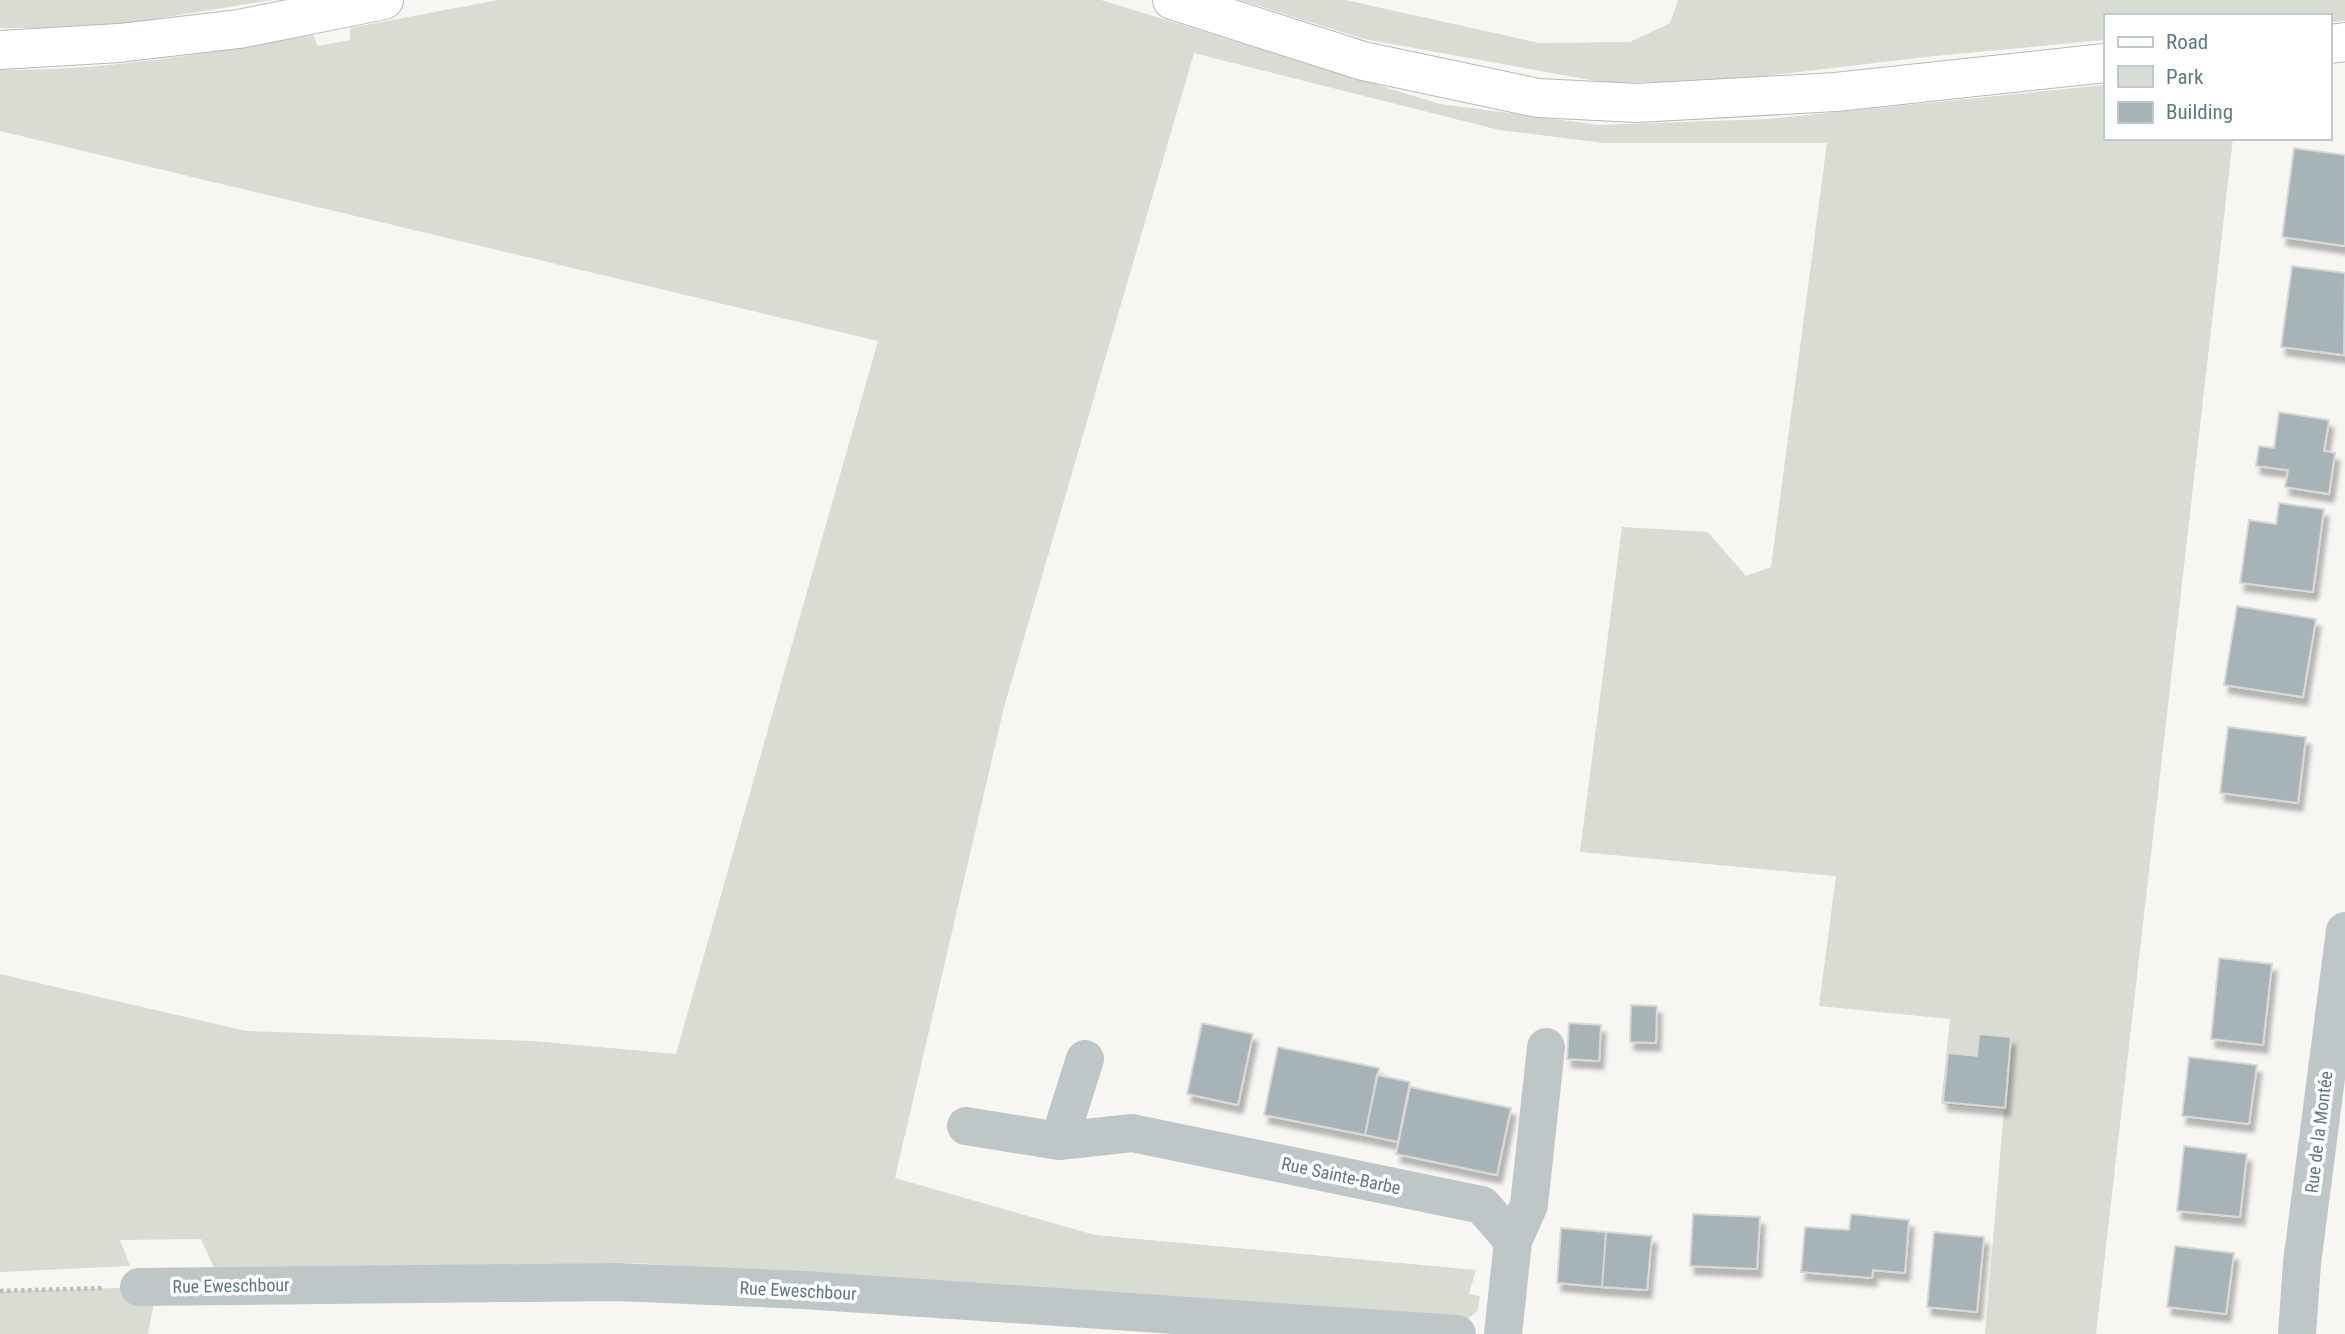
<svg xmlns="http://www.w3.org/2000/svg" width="2345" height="1334" font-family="'Roboto Condensed',sans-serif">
  <defs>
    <filter id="shadow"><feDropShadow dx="4.5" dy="8" stdDeviation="2" flood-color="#0004"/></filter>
  </defs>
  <rect width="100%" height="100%" fill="#f7f6f3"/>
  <!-- green -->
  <path fill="#d8dcd2" d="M0,0H272L99,28H0Z
    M498,0H1101L1440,104L1599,125L1767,119L2105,85V138H2233L2096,1334H1985L2004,1110L1941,1104L1950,1019L1819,1006L1836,876L1580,852L1622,527L1708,532L1746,576L1771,567L1827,143H1604L1499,130L1194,53L1004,707L895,1178L1095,1235L1476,1270L1469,1294L1480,1296L1478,1310L1465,1322L638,1263L214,1268L201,1239L120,1240L130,1266L0,1272V974L246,1031L533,1041L676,1054L878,341L0,131V70C106,71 209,53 313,35L318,46L350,40V28Z
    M1240,0H1345L1539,43L1630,42L1670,23L1678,0H2345V21L2329,22V16H2105V40L1934,56L1722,81L1607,83L1364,39Z
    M157,1287L148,1334H0V1291Z"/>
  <!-- building -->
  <path fill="#a6b3b7" stroke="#d9d8d6" stroke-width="2" filter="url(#shadow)" d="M2294,148L2345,155V246L2282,237Z
    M2292,266L2345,273L2344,355L2281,347Z
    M2279,412L2329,420L2324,451L2335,453L2329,494L2285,487L2288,470L2256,466L2259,446L2274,448Z
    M2279,503L2324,509L2313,592L2240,583L2249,520L2276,524Z
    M2237,606L2316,619L2303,697L2224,685Z
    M2228,727L2306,737L2298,803L2220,793Z
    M2219,958L2272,964L2263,1045L2211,1039Z
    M1631,1005L1657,1006L1656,1043L1630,1042Z
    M1202,1023L1253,1034L1238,1105L1187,1094Z
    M1569,1023L1601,1025L1599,1061L1567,1059Z
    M1979,1034L2011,1037L2005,1108L1943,1102L1948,1053L1977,1056Z
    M1278,1047L1379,1068L1365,1135L1264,1115Z
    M2189,1057L2257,1065L2249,1124L2182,1116Z
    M1377,1075L1410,1082L1398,1142L1365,1135Z
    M1410,1087L1511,1108L1497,1175L1396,1154Z
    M2184,1146L2247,1154L2240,1217L2177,1211Z
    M1693,1214L1760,1217L1757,1269L1690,1266Z
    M1851,1214L1909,1220L1905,1273L1873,1270L1872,1278L1801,1272L1805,1227L1849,1230Z
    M1561,1228L1606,1232L1602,1287L1557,1283Z
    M1606,1232L1652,1236L1647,1290L1602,1287Z
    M1934,1232L1984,1237L1977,1312L1927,1307Z
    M2175,1246L2234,1253L2226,1314L2167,1307Z"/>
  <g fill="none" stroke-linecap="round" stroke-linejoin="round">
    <defs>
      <path id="major" d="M1172,0L1363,61L1538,98L1637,103L1836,92L2105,63
        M2329,44L2345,42
        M0,50L119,43L239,29L384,0"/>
    </defs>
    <!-- major casing -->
    <use href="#major" stroke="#b2babd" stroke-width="40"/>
    <!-- path -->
    <path stroke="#b9bec0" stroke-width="4.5" stroke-dasharray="3.5 3.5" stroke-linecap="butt" d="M0,1291L104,1288"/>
    <!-- minor -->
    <path stroke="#bfc6c8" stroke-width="38" d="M966,1126L1059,1141L1132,1133L1482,1205L1513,1241L1503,1334
      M1059,1141L1085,1059
      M1513,1241L1529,1205L1546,1047
      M139,1287L617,1282L803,1290L1457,1334
      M2297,1334L2302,1263L2345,931"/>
    <!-- major -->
    <use href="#major" stroke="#fff" stroke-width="38"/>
  </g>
  <g text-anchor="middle" stroke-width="7" stroke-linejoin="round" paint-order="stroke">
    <!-- street labels -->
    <g font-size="18" fill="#5f7982" stroke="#fff">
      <text transform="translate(2319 1132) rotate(-83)" y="6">Rue de la Montée</text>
      <text transform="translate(1341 1176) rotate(12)" y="6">Rue Sainte-Barbe</text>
      <text transform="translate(231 1286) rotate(-1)" y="6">Rue Eweschbour</text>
      <text transform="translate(798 1291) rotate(3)" y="6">Rue Eweschbour</text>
    </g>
  </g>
  <!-- legend -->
  <rect x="2104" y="14" width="228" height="126" fill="#ffffff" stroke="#bfc9cd" stroke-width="2"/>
  <rect x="2118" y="37" width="35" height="10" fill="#ffffff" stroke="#bfc9cd" stroke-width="2"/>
  <text x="2166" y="49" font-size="21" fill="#5f7982">Road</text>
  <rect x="2118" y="66" width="35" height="21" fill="#d8dcd2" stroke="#bfc9cd" stroke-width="2"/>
  <text x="2166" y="84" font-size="21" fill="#5f7982">Park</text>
  <rect x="2118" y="102" width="35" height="21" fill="#a6b3b7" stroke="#bfc9cd" stroke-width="2"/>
  <text x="2166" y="119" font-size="21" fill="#5f7982">Building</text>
</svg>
